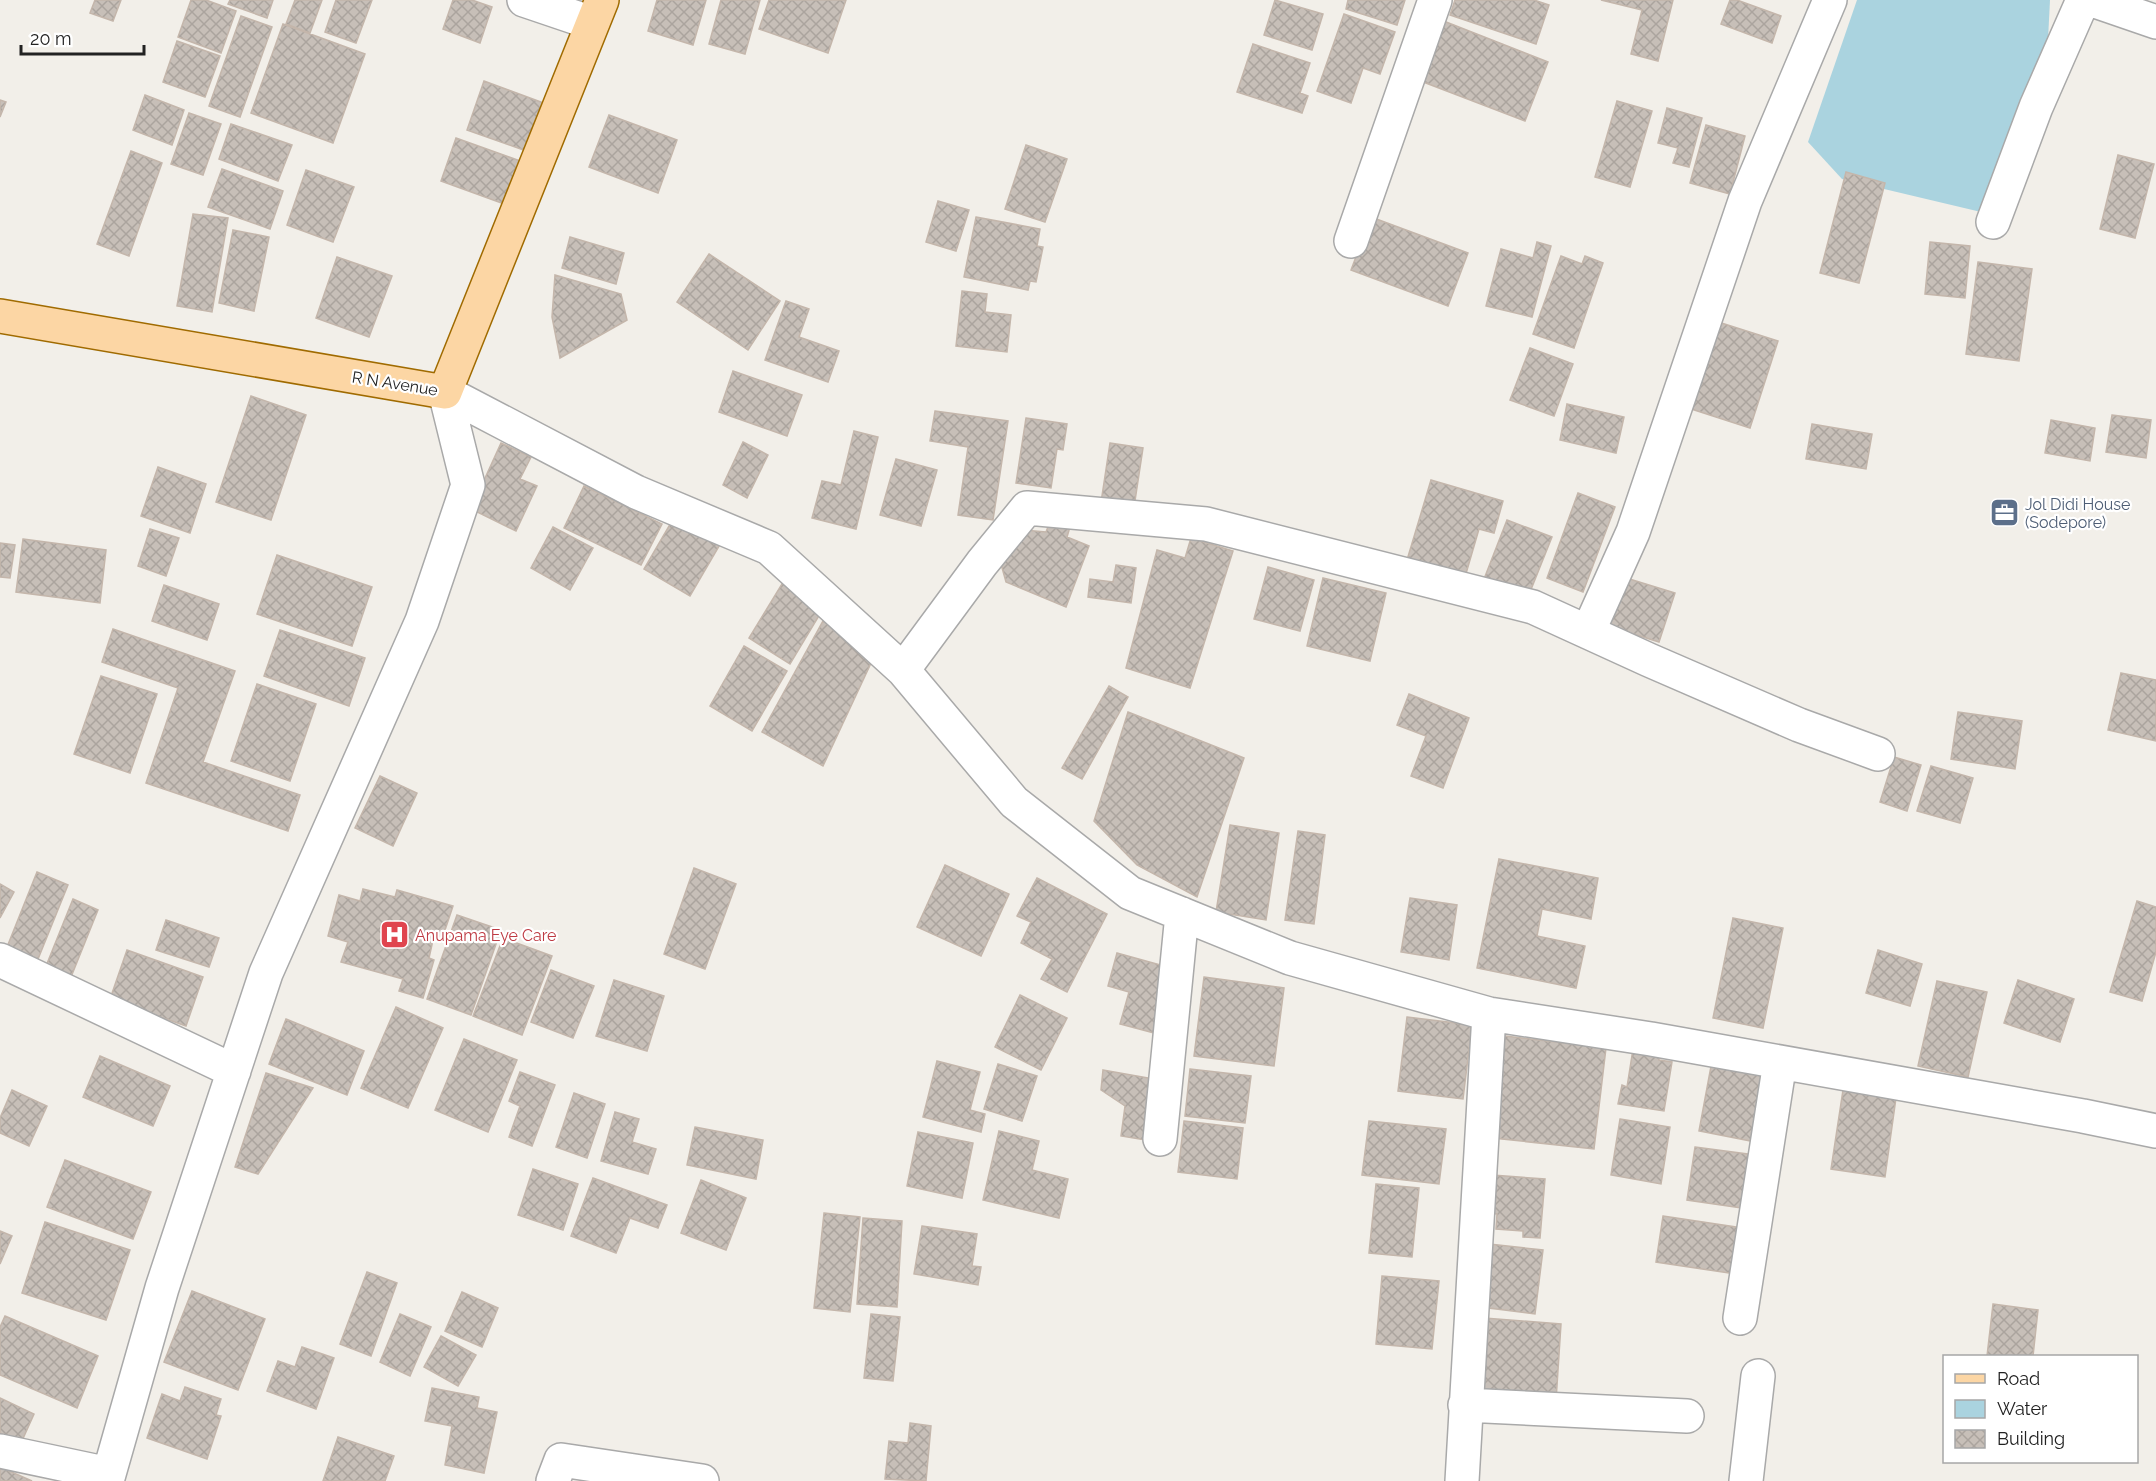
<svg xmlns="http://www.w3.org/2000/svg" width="2156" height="1481" font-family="Raleway,sans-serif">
  <defs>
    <pattern id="building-cross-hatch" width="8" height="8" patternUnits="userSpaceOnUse" patternTransform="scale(1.5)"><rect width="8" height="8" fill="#c7bfb8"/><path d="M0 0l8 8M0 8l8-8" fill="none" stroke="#aba49e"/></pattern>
  </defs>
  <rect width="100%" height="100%" fill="#f2efe9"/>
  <!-- water -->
  <path fill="#aad3df" d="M1857,0H2050L2044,119L1981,212L1842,179L1808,142Z"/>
  <!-- building -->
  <path fill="url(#building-cross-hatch)" stroke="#c4b6ab" stroke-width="1.5" d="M95,0H121L113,21L90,13Z
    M191,0H206L236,11L221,53L178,37Z
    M230,0H273L267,18L228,4Z
    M295,0H322L310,33L286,24Z
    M336,0H372L356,43L325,32Z
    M453,0H472L492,7L480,43L443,29Z
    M657,0H706L693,45L648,31Z
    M721,0H760L745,54L709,44Z
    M769,0H846L828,53L759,29Z
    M1275,0L1323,14L1312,50L1264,35Z
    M1348,0H1405L1397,25L1346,9Z
    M1455,0H1534L1549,5L1536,44L1450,15Z
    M1601,0H1673L1658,61L1631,54L1642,10Z
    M1730,0H1737L1781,16L1772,43L1721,24Z
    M1344,14L1395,32L1380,74L1363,68L1351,103L1317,91Z
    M241,16L272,27L240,117L209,106Z
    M1441,20L1548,62L1525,121L1418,80Z
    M283,24L365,54L333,143L251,113Z
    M177,41L220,56L205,97L163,82Z
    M1253,44L1310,63L1300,93L1308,96L1302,113L1237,92Z
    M484,81L549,105L532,153L467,130Z
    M145,95L184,110L172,145L133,130Z
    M0,100L6,102L0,117Z
    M1617,101L1652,111L1630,187L1595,177Z
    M1667,108L1702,118L1689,167L1673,163L1678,148L1658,143Z
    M189,113L221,124L203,175L171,164Z
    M609,115L677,140L658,193L589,167Z
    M231,124L292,145L278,181L219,159Z
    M1706,125L1745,136L1730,194L1690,183Z
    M456,138L523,162L507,205L441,181Z
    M1026,145L1067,159L1045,222L1005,209Z
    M131,151L162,163L129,256L97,244Z
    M2118,155L2154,164L2135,238L2100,229Z
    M222,169L283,191L270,229L208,207Z
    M306,170L354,187L333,242L287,225Z
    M1846,172L1885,183L1859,283L1820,273Z
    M938,201L969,210L956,251L926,242Z
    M193,214L228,218L212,312L177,306Z
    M976,217L1040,229L1037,246L1043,247L1036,282L1030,281L1028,290L964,277Z
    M1371,217L1468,253L1448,306L1351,270Z
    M233,230L269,237L254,311L219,303Z
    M570,237L624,253L616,284L562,268Z
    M1537,242L1551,246L1532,317L1486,306L1501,249L1533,258Z
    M1930,242L1970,246L1965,298L1925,294Z
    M709,254L780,301L748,350L677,302Z
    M1561,256L1582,264L1585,256L1603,263L1574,348L1533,334Z
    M337,257L392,276L369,337L316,318Z
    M1978,262L2032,269L2019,361L1966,354Z
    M555,275L621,294L627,320L560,358L552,317Z
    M962,291L987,294L985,312L1011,315L1007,352L956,346Z
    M786,301L809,309L799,337L839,351L828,382L765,360Z
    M1712,320L1778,341L1750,428L1685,407Z
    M1530,348L1573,364L1554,416L1510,400Z
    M733,371L802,395L787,436L719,412Z
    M251,396L306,415L271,520L216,502Z
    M1567,404L1624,417L1616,453L1560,440Z
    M935,411L1008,421L993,520L958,515L968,447L930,441Z
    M2112,415L2151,420L2146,458L2106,452Z
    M1026,418L1067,424L1063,450L1057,449L1051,488L1016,483Z
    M2051,420L2095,428L2090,461L2045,453Z
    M1812,424L1872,434L1866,469L1806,459Z
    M854,431L878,437L856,529L812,518L822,481L841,485Z
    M743,442L768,455L747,498L723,485Z
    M501,443L531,457L520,479L537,486L516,531L471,509Z
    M1110,443L1143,448L1133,514L1100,509Z
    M896,459L937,470L921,526L880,515Z
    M158,467L206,484L190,533L141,516Z
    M1431,480L1503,501L1494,533L1479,529L1465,577L1407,560Z
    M584,486L662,524L641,565L564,528Z
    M1578,493L1615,507L1583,592L1547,578Z
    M676,514L722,541L690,596L644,569Z
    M1051,519L1070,527L1067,537L1089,546L1066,607L1006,582L999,557L1024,530L1046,532Z
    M1507,520L1552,537L1528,597L1484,579Z
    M553,527L593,548L570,590L531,568Z
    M150,529L179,538L166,576L138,566Z
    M1191,538L1233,551L1190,688L1126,668L1157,550L1185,558Z
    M23,539L106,550L100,603L16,592Z
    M0,543L15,545L10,578L0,577Z
    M277,555L372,587L352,646L257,614Z
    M1116,565L1136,568L1131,603L1088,597L1090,579L1113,582Z
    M1268,567L1314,580L1300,631L1254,619Z
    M1623,577L1675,593L1659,642L1608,626Z
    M1323,578L1386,593L1370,661L1307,646Z
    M785,579L826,604L790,664L749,638Z
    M164,585L219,604L207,640L152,621Z
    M823,621L872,661L823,766L762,732Z
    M113,629L235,671L203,762L300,795L288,831L146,783L178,688L102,662Z
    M280,630L365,658L349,706L264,676Z
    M744,646L787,671L752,731L710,706Z
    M2121,673L2156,680V741L2108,730Z
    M101,676L157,694L130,773L74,754Z
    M257,684L316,704L290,781L231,761Z
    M1109,686L1128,697L1082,779L1062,768Z
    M1409,694L1469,718L1443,788L1411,776L1426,736L1397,725Z
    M1128,712L1244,758L1197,897L1137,865L1094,821Z
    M1958,712L2022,721L2015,769L1951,759Z
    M1894,757L1921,765L1907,811L1880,802Z
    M1931,766L1973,778L1960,823L1917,811Z
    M380,776L417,793L393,846L355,828Z
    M1230,825L1279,833L1266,920L1216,912Z
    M1298,831L1325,835L1314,924L1285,920Z
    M1499,859L1598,878L1591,919L1542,909L1537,936L1585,946L1576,988L1477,968Z
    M945,865L1009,894L981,956L917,927Z
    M694,868L736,884L705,969L664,954Z
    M37,872L68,885L36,964L5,952Z
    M1037,878L1107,914L1067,992L1041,979L1052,959L1021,943L1031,922L1017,916Z
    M0,884L14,892L0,918Z
    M363,889L395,897L397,890L453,906L441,942L433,940L429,958L434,960L423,998L399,991L403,979L341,962L348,942L328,936L339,895L360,901Z
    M1410,898L1457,905L1449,960L1401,952Z
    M73,899L98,910L71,977L46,966Z
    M2137,901L2156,907V952L2142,1001L2110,992Z
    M457,915L501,930L471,1015L427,999Z
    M1733,918L1783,928L1763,1028L1713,1018Z
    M166,920L219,938L209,967L156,950Z
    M503,938L552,956L522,1035L473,1016Z
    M127,950L203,977L186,1026L110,999Z
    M1878,950L1922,964L1910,1006L1866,993Z
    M1117,953L1175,969L1158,1034L1120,1024L1129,992L1108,986Z
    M551,970L594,986L573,1038L531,1022Z
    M1204,977L1284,988L1274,1066L1194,1056Z
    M614,980L664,996L647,1051L596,1036Z
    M2018,980L2074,999L2060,1042L2004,1023Z
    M1937,981L1987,992L1968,1077L1918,1066Z
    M1020,995L1067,1018L1041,1070L995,1047Z
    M396,1007L443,1028L408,1108L361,1088Z
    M1407,1017L1472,1025L1463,1099L1398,1091Z
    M286,1019L364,1051L347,1095L269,1064Z
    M1505,1036L1606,1048L1594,1149L1493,1138Z
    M464,1039L517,1060L488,1132L435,1110Z
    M1633,1049L1659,1053V1060L1672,1062L1664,1111L1618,1104L1622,1085L1627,1087Z
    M100,1056L170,1086L153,1126L83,1097Z
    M937,1061L980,1072L970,1110L985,1114L981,1132L923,1117Z
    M1712,1061L1774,1073L1761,1143L1699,1131Z
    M998,1064L1037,1076L1022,1121L984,1109Z
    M1190,1069L1251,1076L1245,1123L1185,1116Z
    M1103,1070L1160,1080L1151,1141L1121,1136L1125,1106L1101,1090Z
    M520,1072L555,1085L532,1146L509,1137L520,1106L509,1101Z
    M266,1073L313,1088L258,1174L235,1167Z
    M12,1090L47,1106L29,1146L0,1133V1118Z
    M1843,1090L1896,1098L1885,1177L1831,1169Z
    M574,1093L605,1104L587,1158L556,1147Z
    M615,1112L639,1119L632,1142L656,1149L648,1174L601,1161Z
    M1620,1119L1670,1127L1661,1184L1611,1175Z
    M1184,1121L1243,1128L1237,1179L1178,1172Z
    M1369,1121L1446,1129L1439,1184L1362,1175Z
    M695,1127L763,1140L756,1179L687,1165Z
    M999,1131L1039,1141L1032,1170L1068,1179L1059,1218L983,1200Z
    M918,1132L973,1143L962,1198L907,1186Z
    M1695,1147L1755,1155L1748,1209L1687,1200Z
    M65,1160L151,1192L133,1239L47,1207Z
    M533,1169L578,1184L563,1230L518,1215Z
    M1492,1175L1545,1179L1540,1238L1523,1237V1231L1496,1229L1497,1214L1489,1213Z
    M593,1178L667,1205L658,1228L630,1218L616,1253L571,1236Z
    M701,1180L746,1198L726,1250L681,1233Z
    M1376,1184L1419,1188L1412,1257L1369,1253Z
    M824,1213L860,1217L850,1312L814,1308Z
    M1663,1216L1749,1229L1742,1275L1656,1262Z
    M863,1218L902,1221L897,1307L857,1304Z
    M45,1222L130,1250L106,1320L22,1293Z
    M922,1226L977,1234L972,1266L981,1267L978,1285L914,1274Z
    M0,1231L12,1236L0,1264Z
    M1489,1244L1543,1250L1535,1314L1481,1307Z
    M367,1272L397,1283L371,1356L340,1344Z
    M1382,1276L1439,1281L1432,1349L1376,1344Z
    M192,1291L265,1319L238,1390L164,1362Z
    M462,1292L498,1308L482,1347L445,1331Z
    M1993,1304L2038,1310L2033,1356H1987Z
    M400,1314L431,1327L410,1376L380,1362Z
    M871,1314L900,1317L893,1381L864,1378Z
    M5,1316L98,1356L77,1408L0,1375V1327Z
    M1484,1318L1561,1324L1556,1401L1479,1395Z
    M441,1336L476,1355L458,1386L424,1367Z
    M302,1347L334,1358L316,1409L267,1391L278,1361L295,1367Z
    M185,1387L221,1399L216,1415L221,1416L207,1459L147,1438L162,1394L180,1401Z
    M432,1388L479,1397L477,1408L497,1412L484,1473L445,1465L452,1426L425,1421Z
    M0,1398L34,1414L21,1443L0,1433Z
    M910,1423L931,1426L926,1481L885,1479L889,1441L908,1443Z
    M338,1437L394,1456L385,1481H323Z
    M0,1467L32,1481H0Z"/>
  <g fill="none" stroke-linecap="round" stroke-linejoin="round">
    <defs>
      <path id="minor" d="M524,0L592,23
        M2092,0L2156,22
        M1993,222L2036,107L2083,0
        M1351,241L1435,0
        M445,392L636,492L769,548L903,670L1014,802L1130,893L1290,958L1489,1014L1651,1039L2083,1116L2156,1131
        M1588,632L1633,532L1745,201L1830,0
        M903,670L982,563L1027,508L1206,524L1533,607L1649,660L1799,725L1878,754
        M0,960L234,1071
        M1160,1139L1182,914
        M1740,1318L1780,1062
        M1465,1405L1687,1416
        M0,1451L109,1474
        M107,1481L162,1288L266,973L422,621L468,485L445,392
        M553,1481L561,1460L702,1481
        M1462,1481L1489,1014
        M1746,1481L1758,1376"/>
      <path id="major" d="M0,316L445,392L602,0"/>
    </defs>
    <!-- minor casing -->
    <use href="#minor" stroke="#a9a9a9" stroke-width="36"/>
    <!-- major casing -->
    <use href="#major" stroke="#a06b00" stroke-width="36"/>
    <!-- minor -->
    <use href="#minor" stroke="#fff" stroke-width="33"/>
    <!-- major -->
    <use href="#major" stroke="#fcd6a4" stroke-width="33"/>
  </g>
  <!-- icons -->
  <defs>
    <symbol id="office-square" viewBox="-11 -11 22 22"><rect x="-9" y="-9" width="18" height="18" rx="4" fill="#5c6f8a" stroke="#fff"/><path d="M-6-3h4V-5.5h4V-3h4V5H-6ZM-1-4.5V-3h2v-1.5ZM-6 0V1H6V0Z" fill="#fff"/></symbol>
    <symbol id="hospital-square" viewBox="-11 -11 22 22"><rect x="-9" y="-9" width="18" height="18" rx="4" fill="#e0444e" stroke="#fff"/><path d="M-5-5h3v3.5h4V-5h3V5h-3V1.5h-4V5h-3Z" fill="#fff"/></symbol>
  </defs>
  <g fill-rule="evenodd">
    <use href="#office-square" x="1988" y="496" width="33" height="33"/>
    <use href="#hospital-square" x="378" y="918" width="33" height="33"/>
  </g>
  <g text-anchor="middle" stroke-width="4.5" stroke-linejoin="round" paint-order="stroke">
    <!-- street labels -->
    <g font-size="16" fill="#222" stroke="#fff">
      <text transform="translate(395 383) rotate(9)" y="6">R N Avenue</text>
    </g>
    <!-- service labels -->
    <g font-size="16" fill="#4e5e75" stroke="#fff" text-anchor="start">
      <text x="2025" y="510">Jol Didi House<tspan x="2025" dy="18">(Sodepore)</tspan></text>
    </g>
    <!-- health labels -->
    <g font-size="16" fill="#be3a42" stroke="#fff" text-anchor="start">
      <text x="415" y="941">Anupama Eye Care</text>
    </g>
  </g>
  <!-- legend -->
  <rect x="1943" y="1355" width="195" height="108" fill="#ffffff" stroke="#a7a7a7" stroke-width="1.5"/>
  <rect x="1955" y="1374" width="30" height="9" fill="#fcd6a4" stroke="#a7a7a7" stroke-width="1.5"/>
  <text x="1997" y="1385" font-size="18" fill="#222222">Road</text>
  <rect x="1955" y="1400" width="30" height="18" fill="#aad3df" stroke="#a7a7a7" stroke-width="1.5"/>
  <text x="1997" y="1415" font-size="18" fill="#222222">Water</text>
  <rect x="1955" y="1430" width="30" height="18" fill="url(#building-cross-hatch)" stroke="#a7a7a7" stroke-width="1.5"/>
  <text x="1997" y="1445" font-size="18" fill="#222222">Building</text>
  <!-- scale -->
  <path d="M21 45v9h123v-9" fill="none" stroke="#222222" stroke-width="3"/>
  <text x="30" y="45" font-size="18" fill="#222222" stroke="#ffffff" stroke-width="4.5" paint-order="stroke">20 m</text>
</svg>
